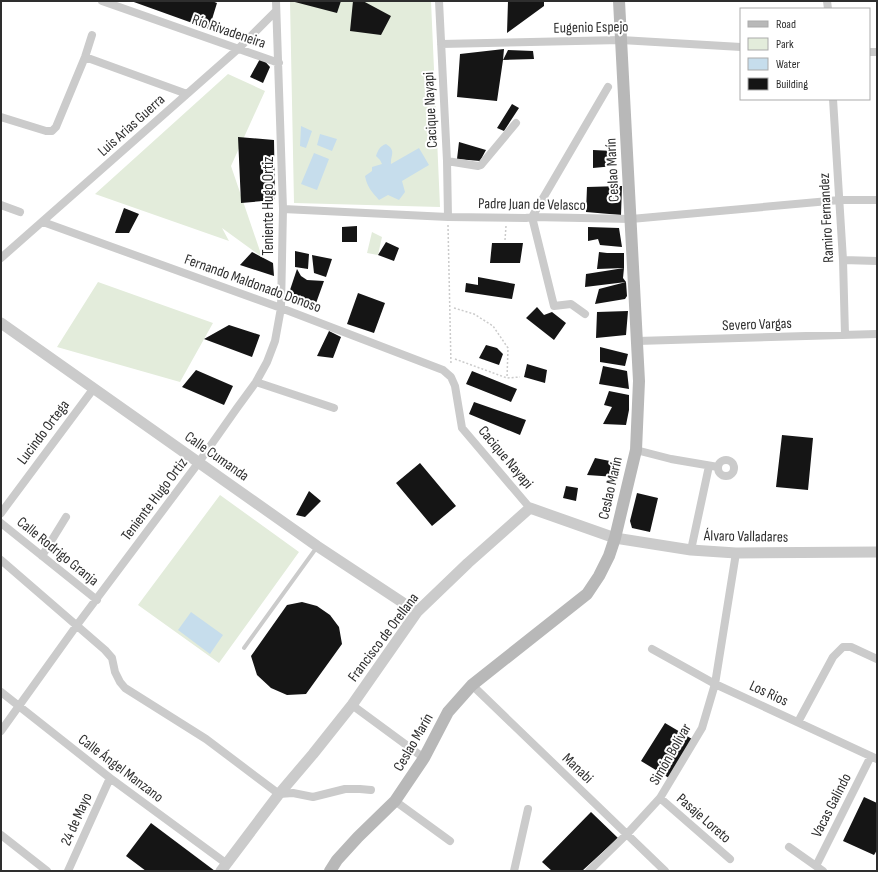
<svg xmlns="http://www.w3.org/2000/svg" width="878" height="872" font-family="'Sofia Sans Condensed',sans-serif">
  <rect width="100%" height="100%" fill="#fff"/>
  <!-- green -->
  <path fill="#e3ecdb" d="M290,1H431L440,207L294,203Z
    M228,74L265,91L231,166L262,257L222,228L229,241L95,194Z
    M372,232L382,237L378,255L367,253Z
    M98,282L213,323L180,382L57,347Z
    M220,495L299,552L219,663L138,605Z"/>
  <!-- water -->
  <path fill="#c6ddec" d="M301,126L312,131L306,148L300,146Z
    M320,134L337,139L332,151L317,145Z
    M386,144C397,151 390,155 391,164L419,148L429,165L402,181L405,192L399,200L388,195L379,200C372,192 367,187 365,176L372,171V167L382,164L380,160L376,156C378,150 380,146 386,144Z
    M314,153L329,159L317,190L301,184Z
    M191,612L223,635L210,654L178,630Z"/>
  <!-- building -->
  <path fill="#151515" d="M131,1H212L217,3L209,29Z
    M291,1H341L337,13Z
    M353,1H363L391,16L381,35L350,31Z
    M508,1H544V6L507,33Z
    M504,49L503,60L508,50L533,51L534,59L503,60L497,101L457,97L460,54Z
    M261,57L270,67L263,83L250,77Z
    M512,104L519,108L504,131L497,128Z
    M238,137L274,140L275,200L241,203Z
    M459,142L486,150L480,161L457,159Z
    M593,150L613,151L614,166L593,168Z
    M622,186L621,215L586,212L587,187Z
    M124,208L139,214L129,233H115Z
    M357,226V242H342V227Z
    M588,227L619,228L622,247L600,245L598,239L588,241Z
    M386,242L399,248L394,261L378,255Z
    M492,243H523L520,263H490Z
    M295,251L309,254L308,269L295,267Z
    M252,252L273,263L274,276L240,265Z
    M599,252L607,253H624V268L597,269Z
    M312,255L332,259L326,277L314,273Z
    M624,268L623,278L626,282L627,296L625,299L595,304L599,289L626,282L585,287L586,274Z
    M297,269L301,276L307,280L324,281L315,306L287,299Z
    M478,277L515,284L512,299L465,292L466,283L478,285Z
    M358,293L385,303L374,333L347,324Z
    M537,307L544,315L552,312L566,323L554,340L526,318Z
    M628,311L626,335L596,338L597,312Z
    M229,325L260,335L252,357L204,339Z
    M329,331L341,337L333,358L317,356Z
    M486,345L497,348L503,354L499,365L479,358Z
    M600,347L628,354L625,366L600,362Z
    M527,364L547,370L545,383L524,377Z
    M603,366L627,371L629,389L599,384Z
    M196,370L233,386L224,405L182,387Z
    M472,371L517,389L511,402L466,384Z
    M609,391L629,395V410L626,425L603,424L612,407L604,405Z
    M474,402L526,420L520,435L469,414Z
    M782,435L813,438L808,490L776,487Z
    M595,458L620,463L616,477L587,475Z
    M420,463L456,506L432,526L396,483Z
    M566,486L578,488L576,501L563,498Z
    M309,491L321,501L305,517L296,515Z
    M637,493L658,498L650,532L632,528L630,521Z
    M302,602L317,606L330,615L339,627L342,644L306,694L287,695L271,688L257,675L251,656L287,605Z
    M665,723L692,739L669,778L641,761Z
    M864,797L877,803V850L874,855L843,841Z
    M591,812L618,838L582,871H552L542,862Z
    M151,823L215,871H146L126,856Z"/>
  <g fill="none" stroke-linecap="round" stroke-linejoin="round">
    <!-- path -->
    <path stroke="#cbcbcb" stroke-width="1.5" stroke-dasharray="2 2" stroke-linecap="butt" d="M448,225L451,365
      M505,240L506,226
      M454,308L474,314L493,326L508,348L507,378
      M455,359L507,378L520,377"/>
    <!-- service -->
    <path stroke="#cbcbcb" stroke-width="4" d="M244,648L317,547"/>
    <!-- minor -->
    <path stroke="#cbcbcb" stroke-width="8" d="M102,1L279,63
      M439,1L447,161L448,217
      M827,1L828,9
      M441,44L621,40L741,47
      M869,52H877
      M85,57L187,94
      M833,99L843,260L845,335
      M1,117L46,131H52L56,127L85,57L92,35
      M447,161L478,166L481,165L516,123
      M1,205L20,212
      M283,209L448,217L526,218L532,217L631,219L840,200H877
      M43,222L281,308L443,370L451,377L455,386L462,428L530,508
      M1,258L238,49L276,11
      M843,260L877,261
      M585,314L571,304L554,306L532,217L608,87
      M637,341L877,334
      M256,382L334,408
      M636,450L671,459L718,467
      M718 468a8 8 0 1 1 16 0a8 8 0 1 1-16 0Z
      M1,513L94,388
      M1,523L97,600
      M691,550L709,466
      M42,556L66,517
      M1,560L105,650L112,658L115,672L120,682L125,688L206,739L279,794L293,793L313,797L345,789H360L371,790
      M652,649L715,684L877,759
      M472,685L665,871
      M1,692L110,778L227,864
      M352,705L424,758
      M798,722L833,657L843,647H851L877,659
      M1,731L77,625L199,462L237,408L256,382L267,362L275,341L281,308L283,209L276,1
      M660,798L730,859
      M395,801L450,841
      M1,835L47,871
      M789,847L823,871
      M816,866L871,756
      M68,871L110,778
      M514,871L528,809
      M589,871L627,834L660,798L702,728L715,684L736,553"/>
    <!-- tertiary -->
    <path stroke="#cbcbcb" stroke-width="11" d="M1,323L317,546L417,612
      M221,871L279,794L313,754L352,705L417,612L468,563L530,508L615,538L691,550L736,553L877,552"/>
    <!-- secondary -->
    <path stroke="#b8b8b8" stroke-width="12" d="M330,871L337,860L358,837L395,801L424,758L448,712L472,685L587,594L599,576L609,556L615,538L636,450L639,381L619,1"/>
  </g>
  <g text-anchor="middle" stroke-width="4" stroke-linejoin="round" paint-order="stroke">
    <!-- street labels -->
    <g font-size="15" fill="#2e2e2e" stroke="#fff">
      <text transform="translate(591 27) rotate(-1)" y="5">Eugenio Espejo</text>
      <text transform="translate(229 31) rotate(19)" y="5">Río Rivadeneira</text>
      <text transform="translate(430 110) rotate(-93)" y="5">Cacique Nayapi</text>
      <text transform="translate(131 125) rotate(-42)" y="5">Luis Arias Guerra</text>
      <text transform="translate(612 170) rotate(-93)" y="5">Ceslao Marín</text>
      <text transform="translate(532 204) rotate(1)" y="5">Padre Juan de Velasco</text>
      <text transform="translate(268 206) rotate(-90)" y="5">Teniente Hugo Ortiz</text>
      <text transform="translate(826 218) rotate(-93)" y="5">Ramiro Fernandez</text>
      <text transform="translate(253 283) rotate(20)" y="5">Fernando Maldonado Donoso</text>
      <text transform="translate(757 324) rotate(-2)" y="5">Severo Vargas</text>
      <text transform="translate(43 432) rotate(-53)" y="5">Lucindo Ortega</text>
      <text transform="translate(217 456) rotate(35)" y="5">Calle Cumanda</text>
      <text transform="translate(506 457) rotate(50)" y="5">Cacique Nayapi</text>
      <text transform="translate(610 488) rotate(-77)" y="5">Ceslao Marín</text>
      <text transform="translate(154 499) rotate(-53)" y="5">Teniente Hugo Ortiz</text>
      <text transform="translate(746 536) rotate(1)" y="5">Álvaro Valladares</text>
      <text transform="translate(58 551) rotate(39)" y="5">Calle Rodrigo Granja</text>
      <text transform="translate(383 637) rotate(-53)" y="5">Francisco de Orellana</text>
      <text transform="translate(769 693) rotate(25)" y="5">Los Rios</text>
      <text transform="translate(413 742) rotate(-60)" y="5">Ceslao Marín</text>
      <text transform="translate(670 754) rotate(-60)" y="5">Simón Bolívar</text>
      <text transform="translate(121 768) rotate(37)" y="5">Calle Ángel Manzano</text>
      <text transform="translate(578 768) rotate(44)" y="5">Manabi</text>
      <text transform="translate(831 805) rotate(-63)" y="5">Vacas Galindo</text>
      <text transform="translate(704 818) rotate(41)" y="5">Pasaje Loreto</text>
      <text transform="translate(76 819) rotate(-66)" y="5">24 de Mayo</text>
    </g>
  </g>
  <!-- border -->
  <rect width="878" height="872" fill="none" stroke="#2e2e2e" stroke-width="4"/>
  <!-- legend -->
  <rect x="740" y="8" width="130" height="92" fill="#ffffff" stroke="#ababab"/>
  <rect x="748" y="21" width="20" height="6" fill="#b8b8b8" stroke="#ababab"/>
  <text x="776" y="28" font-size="12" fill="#2e2e2e">Road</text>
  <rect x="748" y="38" width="20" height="12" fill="#e3ecdb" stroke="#ababab"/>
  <text x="776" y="48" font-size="12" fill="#2e2e2e">Park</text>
  <rect x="748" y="58" width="20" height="12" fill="#c6ddec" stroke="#ababab"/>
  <text x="776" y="68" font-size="12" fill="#2e2e2e">Water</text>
  <rect x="748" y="78" width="20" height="12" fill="#151515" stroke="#ababab"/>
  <text x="776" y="88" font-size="12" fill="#2e2e2e">Building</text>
</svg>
